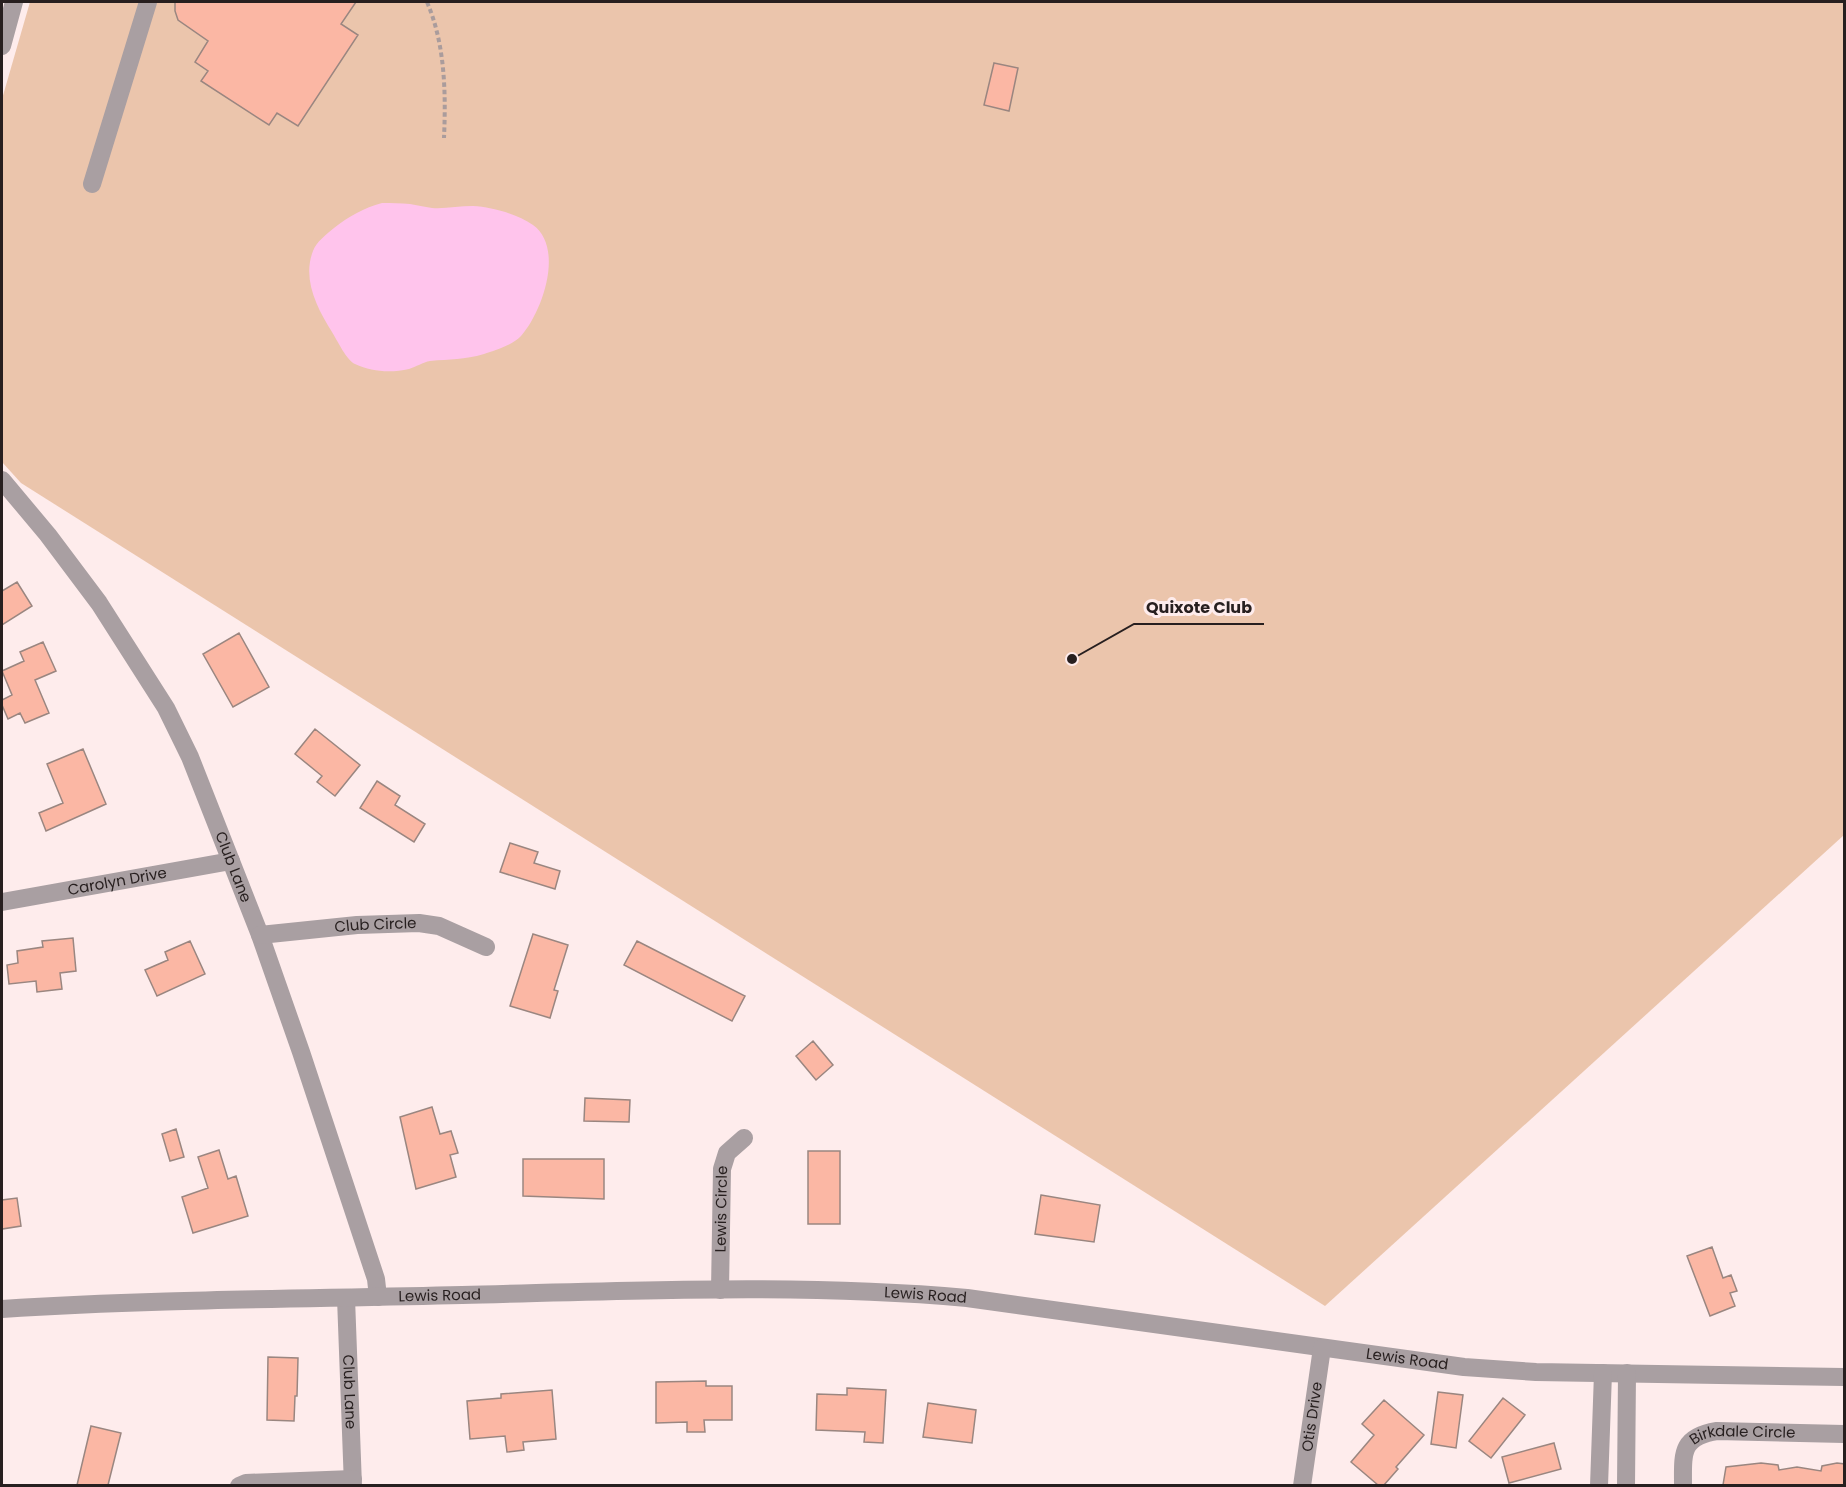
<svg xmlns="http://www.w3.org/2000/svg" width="1846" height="1487" font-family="Poppins,sans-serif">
  <rect width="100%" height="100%" fill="#feecec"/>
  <!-- green -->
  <path fill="#ebc5ac" d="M30,2H1844V835L1325,1306L21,483L2,462V99Z"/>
  <!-- water -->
  <path fill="#ffc4ec" d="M382,203C391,203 401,203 410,204C417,205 424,207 432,208C445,209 459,206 473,206C492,207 517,214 533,225C565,248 542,313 521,336C513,345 495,350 484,354C464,360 450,359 430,361C423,362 416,367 409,369C391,373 372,372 355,364C347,361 337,340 332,332C317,308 302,279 313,251C316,242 327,234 334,228C349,216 364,208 382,203Z"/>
  <!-- building -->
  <path fill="#fbb7a4" stroke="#9a8680" stroke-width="1.5" d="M175,2H356L341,24L358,35L298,126L277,113L269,125L201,81L208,71L195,62L208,41L178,20L175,11Z
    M994,63L1018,68L1009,111L984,105Z
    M17,582L32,606L2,625V591Z
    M239,633L269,687L233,707L203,654Z
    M43,642L56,671L35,680L49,713L25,723L20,713L8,719L2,705V700L12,695L2,671L24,661L20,652Z
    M315,729L360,765L335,796L317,782L322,776L295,754Z
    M83,749L106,804L46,831L39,813L63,803L47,764Z
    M377,781L400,796L395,805L425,824L414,842L360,808Z
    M510,843L538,852L534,863L560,871L555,889L500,872Z
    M533,934L568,945L554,990L558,991L550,1018L510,1006Z
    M73,938L76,971L60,973L62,989L37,992L36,981L9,984L7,965L18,963L17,951L43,947L42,941Z
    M190,941L205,974L157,996L145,970L168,960L165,952Z
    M637,941L745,996L732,1021L624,965Z
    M813,1041L833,1065L816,1080L796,1056Z
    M585,1098L630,1100L629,1122L584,1121Z
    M432,1107L440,1134L451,1131L458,1153L450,1155L456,1177L416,1189L400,1117Z
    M176,1129L184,1157L170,1161L162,1134Z
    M219,1150L228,1179L236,1176L248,1216L193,1233L182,1197L208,1188L198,1157Z
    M808,1151H840V1224H808Z
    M523,1159H604V1199L523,1196Z
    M1041,1195L1100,1205L1094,1242L1035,1234Z
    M17,1198L21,1226L2,1229V1200Z
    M1712,1247L1723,1278L1731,1275L1737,1291L1730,1293L1735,1306L1710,1316L1687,1256Z
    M268,1357L298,1358L297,1396H295L294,1421L267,1420Z
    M706,1381V1386H732V1420H704L705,1432H687V1422L656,1423V1382Z
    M847,1388L886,1390L883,1443L864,1442L865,1432L816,1430L817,1394L847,1395Z
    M552,1390L556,1439L523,1442L524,1450L507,1452L505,1436L470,1439L467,1401L501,1398V1394Z
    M1438,1392L1463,1395L1456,1448L1431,1444Z
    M1503,1398L1525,1415L1491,1458L1469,1441Z
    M1384,1400L1424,1435L1396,1467L1398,1469L1384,1485H1378L1351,1462L1374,1435L1362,1424Z
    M928,1403L976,1410L972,1443L923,1437Z
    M91,1426L121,1433L108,1485H77Z
    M1554,1443L1561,1469L1509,1483L1502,1457Z
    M1761,1463L1778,1465L1779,1470L1797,1467L1821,1471L1822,1466L1837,1463L1845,1464V1485H1723L1726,1467Z"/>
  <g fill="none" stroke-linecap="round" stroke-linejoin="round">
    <!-- path -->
    <path stroke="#aa9c9c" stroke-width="4" stroke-dasharray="4.5 3" stroke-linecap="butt" d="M427,2C445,44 446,92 444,138"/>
    <!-- minor -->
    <g stroke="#a99fa2" stroke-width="18">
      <path d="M2,46L14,2"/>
      <path d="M92,184L148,2"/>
      <path id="s1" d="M2,480L48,535L99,603L166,708L190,757L260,935L301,1052L376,1279L378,1297"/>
      <path id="s2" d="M2,902L231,861"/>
      <path id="s3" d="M260,935L357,925L419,923L439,926L486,947"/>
      <path id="s4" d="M720,1290L722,1169L727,1153L744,1138"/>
      <path id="s5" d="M346,1298L353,1486"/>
      <path id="s6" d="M2,1309C155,1299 309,1299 462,1295C630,1291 800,1283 967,1298L1464,1367L1536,1372L1844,1377"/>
      <path d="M239,1486L246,1483L353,1479"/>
      <path id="s7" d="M1302,1486L1322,1348"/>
      <path d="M1599,1486L1603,1373"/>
      <path d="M1626,1486L1627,1373"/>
      <path id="s8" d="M1683,1486C1683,1454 1680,1437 1717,1431L1844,1434"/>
    </g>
  </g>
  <g text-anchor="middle" stroke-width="6" stroke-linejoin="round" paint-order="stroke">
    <!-- street labels -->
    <g font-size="15" fill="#271f1f" stroke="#feecec">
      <text dy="5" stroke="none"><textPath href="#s1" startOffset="454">Club Lane</textPath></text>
      <text dy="5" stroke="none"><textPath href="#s2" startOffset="117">Carolyn Drive</textPath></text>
      <text dy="5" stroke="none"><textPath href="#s3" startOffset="116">Club Circle</textPath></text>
      <text dy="5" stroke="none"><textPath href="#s4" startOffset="81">Lewis Circle</textPath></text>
      <text dy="5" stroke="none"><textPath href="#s6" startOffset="438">Lewis Road</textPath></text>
      <text dy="5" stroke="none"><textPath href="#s6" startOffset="924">Lewis Road</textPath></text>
      <text dy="5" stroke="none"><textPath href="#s6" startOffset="1410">Lewis Road</textPath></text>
      <text dy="5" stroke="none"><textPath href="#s5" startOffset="94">Club Lane</textPath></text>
      <text dy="5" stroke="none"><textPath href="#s7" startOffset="70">Otis Drive</textPath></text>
      <text dy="5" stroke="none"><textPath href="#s8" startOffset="100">Birkdale Circle</textPath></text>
    </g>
  </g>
  <!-- callouts -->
  <path fill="none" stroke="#271f1f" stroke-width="2" d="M1072 659L1134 624H1264"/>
  <circle fill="#271f1f" stroke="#feecec" stroke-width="2" cx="1072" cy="659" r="6"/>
  <g font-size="16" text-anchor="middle" font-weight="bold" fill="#271f1f" stroke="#feecec" stroke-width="6" stroke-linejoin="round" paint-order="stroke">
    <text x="1199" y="613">Quixote Club</text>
  </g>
  <!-- border -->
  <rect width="1846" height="1487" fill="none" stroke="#271f1f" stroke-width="6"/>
</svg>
